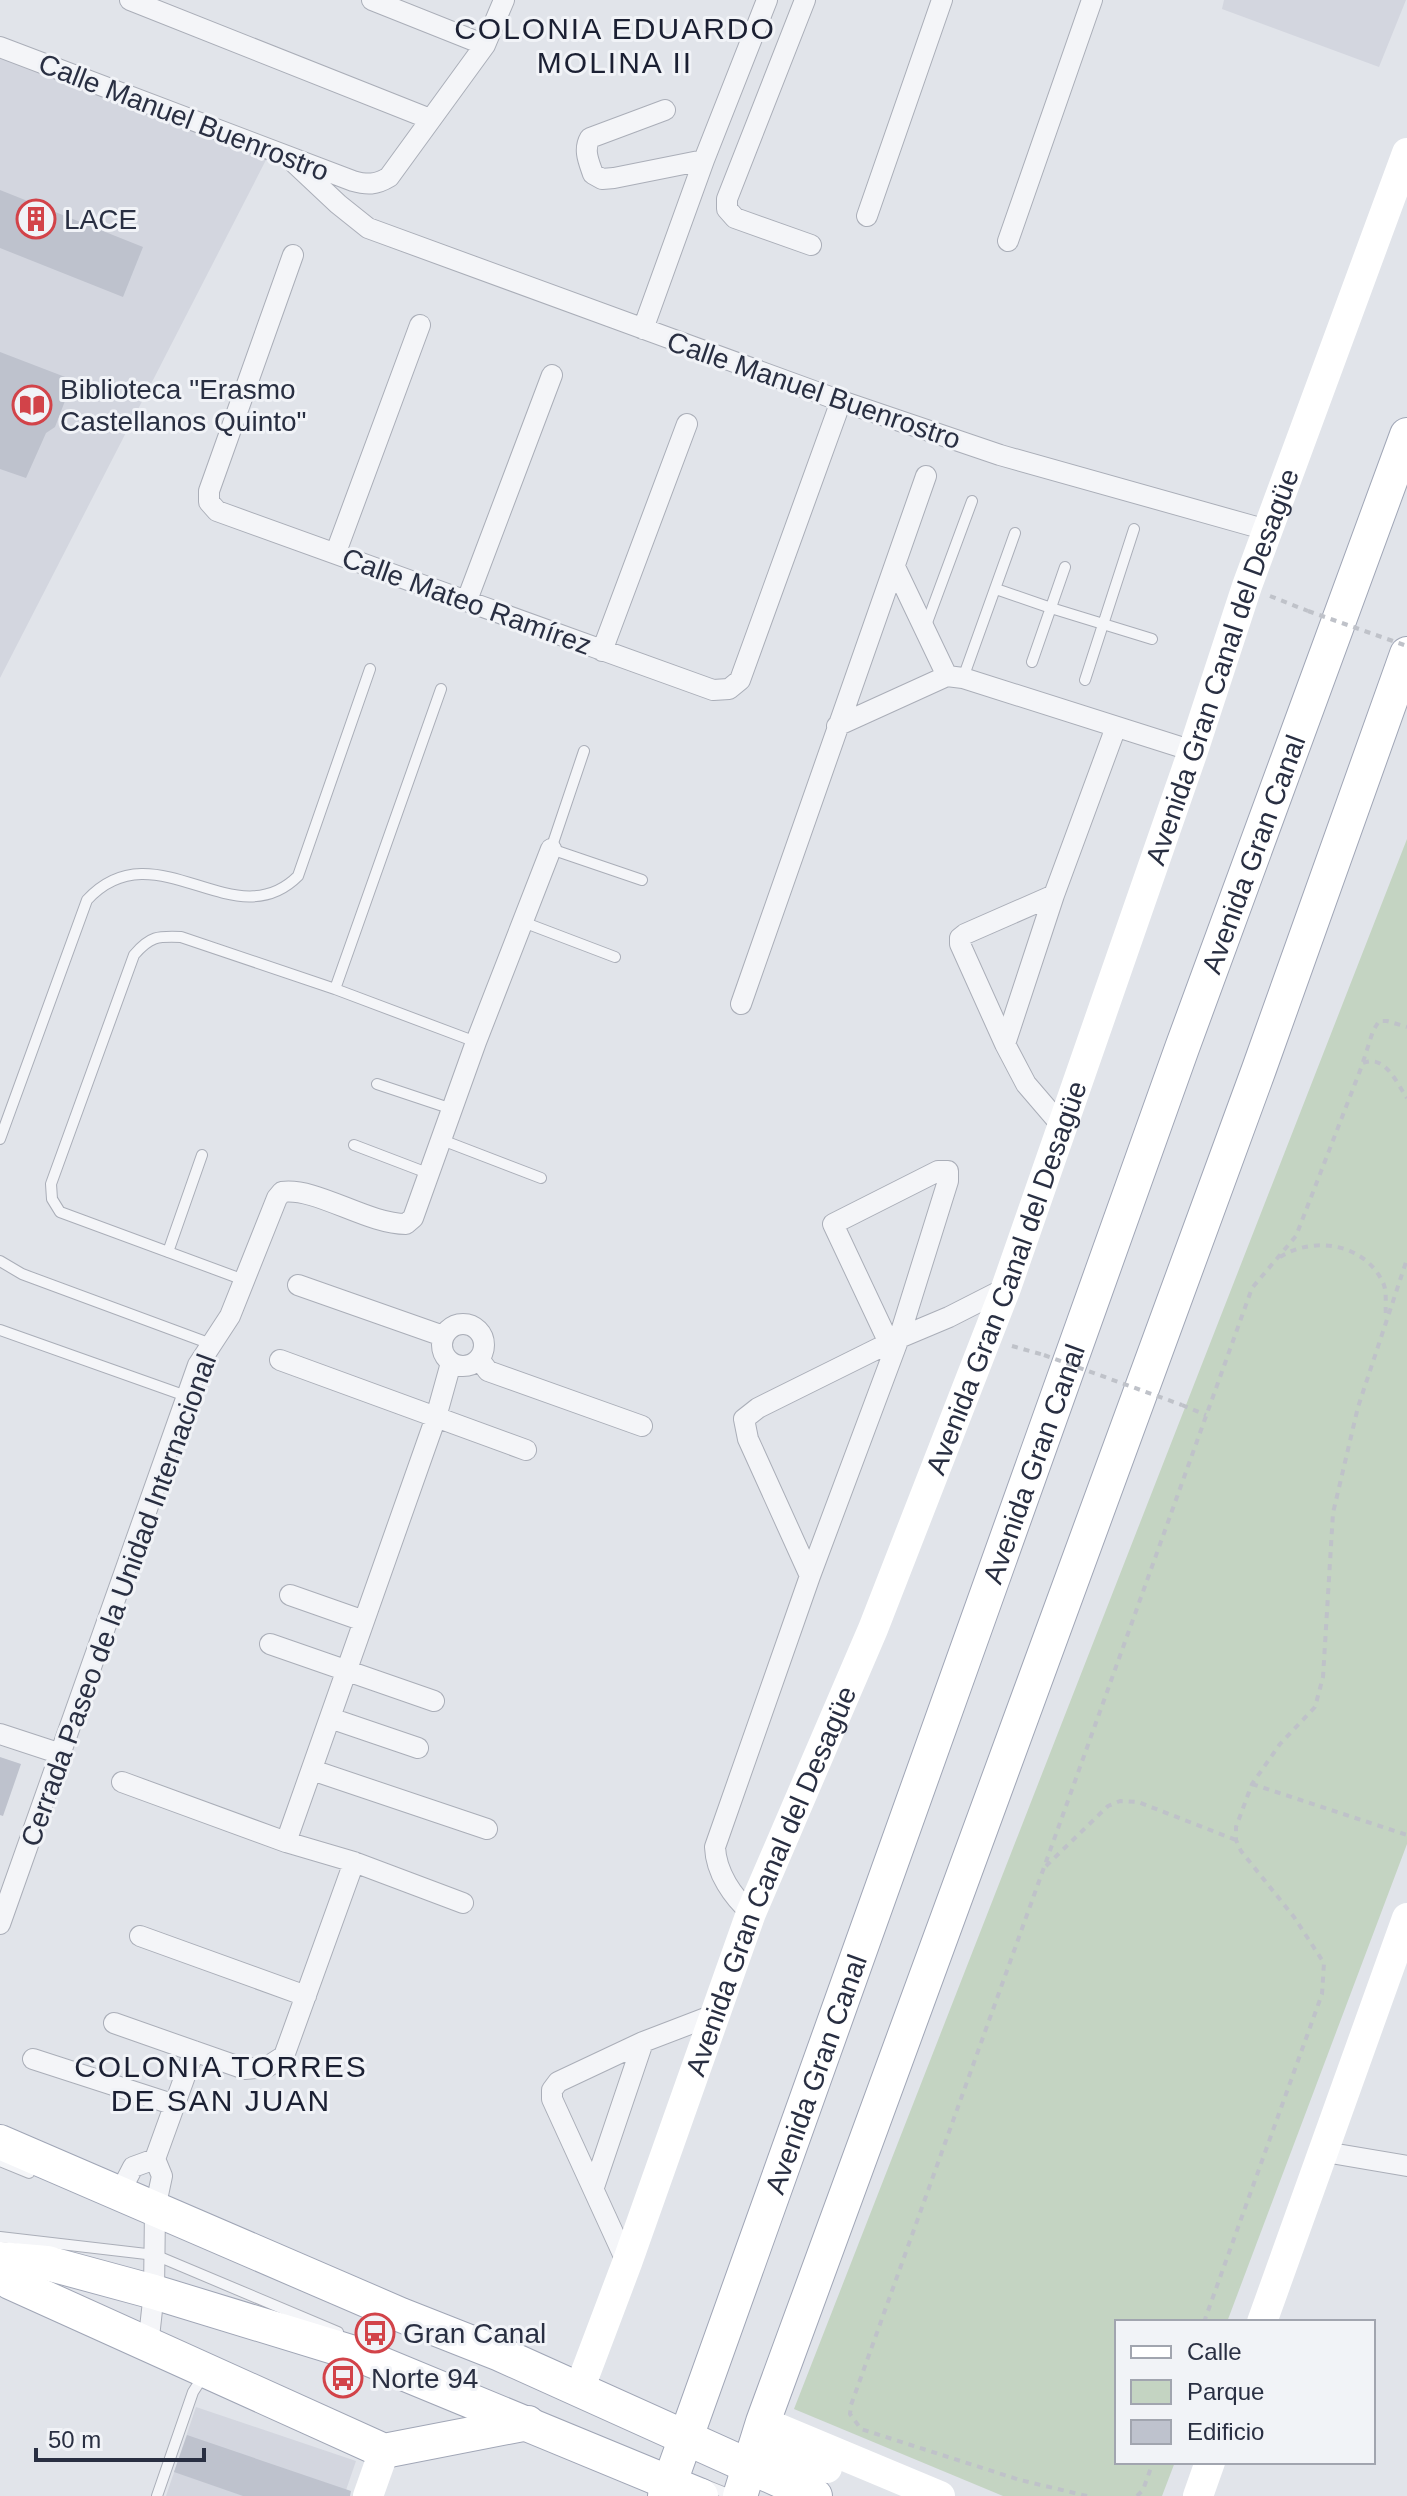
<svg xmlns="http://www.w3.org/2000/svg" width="1407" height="2496" font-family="Helvetica,sans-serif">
  <rect width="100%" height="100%" fill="#e1e4ea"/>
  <!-- built -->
  <path fill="#d3d6df" d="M1224,0H1406L1379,67L1222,9Z
    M0,52L267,158L0,678Z
    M196,2407L356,2461L344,2496H166Z"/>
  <!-- green -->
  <path fill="#c4d4c2" d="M1407,839V1844L1227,2322H1117V2462H1175L1162,2496H1003L794,2409Z"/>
  <!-- building -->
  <path fill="#bec2cd" d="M0,190L143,247L123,297L0,248Z
    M0,352L73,380L55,427L46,433L26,478L0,469Z
    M0,1757L21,1764L3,1816L0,1815Z
    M187,2435L351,2491L350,2496H243L174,2472Z"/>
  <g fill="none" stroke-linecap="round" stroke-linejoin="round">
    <defs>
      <path id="lane" d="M996,589L1051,608L1152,639
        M925,628L972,501
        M1032,662L1065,567
        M963,678L1015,533
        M1085,680L1134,529
        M584,751L551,849L642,880
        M523,922L615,957
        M335,989L441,689
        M377,1084L452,1109
        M0,1139L87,900C155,826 234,940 298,876L370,669
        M442,1140L541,1178
        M354,1145L430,1174
        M168,1252L202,1155
        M0,1261L22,1274L211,1344
        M244,1280L60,1212L52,1199L51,1184L134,955C150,936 158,936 181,937L335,989L476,1042
        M0,1330L186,1396
        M0,2161L29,2173
        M0,2237L155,2255L338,2332
        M703,2484L733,2496
        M157,2496L193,2392L204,2375"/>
      <path id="street" d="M130,0L430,119
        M372,0L485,45
        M805,0L727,199V209L735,218L811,245
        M0,47L353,181C367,185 376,185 389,177L485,45L504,0
        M665,110L590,138C583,150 589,162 593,174L602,179L614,178L704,160
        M288,157L338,204L368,228L841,401L1000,455L1267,530
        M867,216L942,0
        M1008,241L1092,0
        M293,255L209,491V502L217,511L713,690L729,689L740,680L841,401
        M643,329L704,160L767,0
        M336,552L420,325
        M895,567L947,676L963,678L1193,751
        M467,600L552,375
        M602,651L687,424
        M837,726L947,676
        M1054,895L965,934L960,938V944L1005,1044L1026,1084L1062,1126
        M741,1004L926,476
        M1005,1044L1054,895L1116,727
        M298,1285L443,1336
        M442 1345a21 21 0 1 1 42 0a21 21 0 1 1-42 0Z
        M479,1359L488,1371L642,1426
        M280,1360L526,1450
        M810,1576L748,1439L744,1419L758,1408L899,1338L949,1317L1006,1288
        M290,1595L364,1621
        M270,1644L434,1701
        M330,1718L418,1748
        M0,1734L61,1754
        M312,1770L487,1829
        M122,1782L286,1842
        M354,1862L463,1903
        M751,1913C733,1897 716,1873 715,1847L810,1576L899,1338L948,1181V1171H938L833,1224L889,1343
        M0,1924L198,1365L230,1316L277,1198L282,1192C316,1187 367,1224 406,1224L413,1218L476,1042L551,849
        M140,1936L306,1996
        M114,2023L245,2069L267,2067L284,2056L354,1862L286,1842L436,1417L451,1363
        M33,2059L175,2105
        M1325,2152L1407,2166
        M594,2187L643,2042
        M119,2194L133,2167L155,2159
        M627,2263L552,2099V2090L558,2082L643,2042L716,2014
        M148,2346L154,2292L155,2209L162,2176L155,2159L194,2051"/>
      <g id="primary">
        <path d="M0,2142L401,2315L500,2354L815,2496"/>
        <path d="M0,2259L47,2263L154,2292L357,2354L701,2496"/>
        <path d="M0,2273L10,2282L384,2451L528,2423"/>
        <path id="s2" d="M665,2496L1182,1048L1407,435"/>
        <path d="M740,2496L763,2422L1259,1069L1407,654"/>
      </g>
    </defs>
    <!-- lane casing -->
    <use href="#lane" stroke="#aaaeb8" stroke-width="12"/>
    <!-- street casing -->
    <use href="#street" stroke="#aaaeb8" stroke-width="22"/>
    <!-- primary casing -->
    <use href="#primary" stroke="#a0a6b6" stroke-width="36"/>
    <!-- path -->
    <path stroke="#bfc2c9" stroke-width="4" stroke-dasharray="6 6" stroke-linecap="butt" d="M1270,596L1308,611
      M1363,1062L1373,1031L1379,1021H1387L1407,1027
      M1280,1257C1315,1235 1367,1244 1384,1285C1387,1294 1385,1307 1386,1317
      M1012,1346L1044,1355
      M1182,1405L1206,1415
      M1252,1784L1407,1835
      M1046,1866L1108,1806L1120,1801L1138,1802L1236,1840
      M1204,2322L1322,1994L1324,1963L1294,1917L1241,1851L1236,1840V1827L1252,1784L1280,1744L1315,1707L1323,1677L1333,1513L1358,1407L1407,1259
      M1087,2496L1020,2480L861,2429L850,2414L851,2405L1252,1288L1296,1236L1363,1063C1385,1054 1396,1082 1407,1098
      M1137,2496L1143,2490L1153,2462"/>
    <!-- lane -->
    <use href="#lane" stroke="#f4f5f8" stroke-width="10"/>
    <!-- street -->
    <use href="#street" stroke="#f4f5f8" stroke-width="20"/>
    <!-- secondary -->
    <g stroke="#fff" stroke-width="30">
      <path d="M1262,2322L1407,1918"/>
      <path id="s1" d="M579,2390L627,2263L751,1913L873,1629L1006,1288L1193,751L1247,586L1407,153"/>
      <path d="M763,2422L940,2496"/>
      <path d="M750,2468C782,2449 794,2455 827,2468"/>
      <path d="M368,2496L384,2451"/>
      <path d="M1198,2496L1210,2462"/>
    </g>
    <!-- primary -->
    <use href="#primary" stroke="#fff" stroke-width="34"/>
    <!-- path-bridge -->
    <path stroke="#bfc2c9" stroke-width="4" stroke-dasharray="6 6" stroke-linecap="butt" d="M1308,611L1407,646
      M1044,1355L1182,1405"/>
  </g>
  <!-- icons -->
  <defs>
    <symbol id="building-ring" viewBox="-11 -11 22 22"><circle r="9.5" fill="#f1f3f7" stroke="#d24349" stroke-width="1.5"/><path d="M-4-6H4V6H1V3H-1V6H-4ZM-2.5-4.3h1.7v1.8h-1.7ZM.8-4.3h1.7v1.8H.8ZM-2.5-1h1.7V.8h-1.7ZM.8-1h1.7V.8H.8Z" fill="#d24349"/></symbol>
    <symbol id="library-ring" viewBox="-11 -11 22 22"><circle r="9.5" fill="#f1f3f7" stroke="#d24349" stroke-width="1.5"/><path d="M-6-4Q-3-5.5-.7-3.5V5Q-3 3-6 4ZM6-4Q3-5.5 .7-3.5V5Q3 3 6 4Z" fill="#d24349"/></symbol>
    <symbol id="bus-ring" viewBox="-11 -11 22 22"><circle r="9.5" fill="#f1f3f7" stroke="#d24349" stroke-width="1.5"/><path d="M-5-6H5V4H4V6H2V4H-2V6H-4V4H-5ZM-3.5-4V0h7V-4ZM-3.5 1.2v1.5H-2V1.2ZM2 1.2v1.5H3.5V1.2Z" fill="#d24349"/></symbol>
  </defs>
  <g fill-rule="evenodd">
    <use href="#building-ring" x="14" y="197" width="44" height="44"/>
    <use href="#library-ring" x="10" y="383" width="44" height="44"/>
    <use href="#bus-ring" x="353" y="2311" width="44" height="44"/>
    <use href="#bus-ring" x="321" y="2356" width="44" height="44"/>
  </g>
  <g text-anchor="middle" stroke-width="6" stroke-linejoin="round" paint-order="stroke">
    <!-- street labels -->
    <g font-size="28" fill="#292f42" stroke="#f1f3f7">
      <text transform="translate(184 117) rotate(21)" y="10">Calle Manuel Buenrostro</text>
      <text transform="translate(814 390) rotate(19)" y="10">Calle Manuel Buenrostro</text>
      <text transform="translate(467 601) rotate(20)" y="10">Calle Mateo Ramírez</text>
      <text dy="10" stroke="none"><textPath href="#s1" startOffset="1840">Avenida Gran Canal del Desagüe</textPath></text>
      <text dy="10" stroke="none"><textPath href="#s2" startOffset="1744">Avenida Gran Canal</textPath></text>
      <text dy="10" stroke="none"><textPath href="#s1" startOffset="1192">Avenida Gran Canal del Desagüe</textPath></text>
      <text dy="10" stroke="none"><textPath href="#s2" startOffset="1096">Avenida Gran Canal</textPath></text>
      <text transform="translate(118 1600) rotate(-70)" y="10">Cerrada Paseo de la Unidad Internacional</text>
      <text dy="10" stroke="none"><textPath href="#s1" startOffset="544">Avenida Gran Canal del Desagüe</textPath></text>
      <text dy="10" stroke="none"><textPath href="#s2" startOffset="448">Avenida Gran Canal</textPath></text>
    </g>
    <!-- poi labels -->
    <g font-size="28" fill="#292f42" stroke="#f1f3f7" text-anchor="start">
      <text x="64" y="229">LACE</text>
      <text x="60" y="399">Biblioteca "Erasmo<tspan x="60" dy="32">Castellanos Quinto"</tspan></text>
      <text x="403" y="2343">Gran Canal</text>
      <text x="371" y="2388">Norte 94</text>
    </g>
    <!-- neighbourhood labels -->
    <g font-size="30" letter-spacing="2" fill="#1b2033" stroke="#f1f3f7">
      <text x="615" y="39">COLONIA EDUARDO<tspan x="615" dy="34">MOLINA II</tspan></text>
      <text x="221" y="2077">COLONIA TORRES<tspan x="221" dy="34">DE SAN JUAN</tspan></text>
    </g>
  </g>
  <!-- legend -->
  <rect x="1115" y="2320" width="260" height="144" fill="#f1f3f7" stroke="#a1a5af" stroke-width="2"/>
  <rect x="1131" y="2346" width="40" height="12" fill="#ffffff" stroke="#a1a5af" stroke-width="2"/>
  <text x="1187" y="2360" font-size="24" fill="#292f42">Calle</text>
  <rect x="1131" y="2380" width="40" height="24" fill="#c4d4c2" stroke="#a1a5af" stroke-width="2"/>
  <text x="1187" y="2400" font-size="24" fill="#292f42">Parque</text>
  <rect x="1131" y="2420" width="40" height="24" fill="#bec2cd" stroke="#a1a5af" stroke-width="2"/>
  <text x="1187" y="2440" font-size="24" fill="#292f42">Edificio</text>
  <!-- scale -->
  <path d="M36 2448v12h168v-12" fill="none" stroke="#292f42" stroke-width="4"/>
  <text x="48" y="2448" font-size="24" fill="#292f42" stroke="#f1f3f7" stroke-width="6" paint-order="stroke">50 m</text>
</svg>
